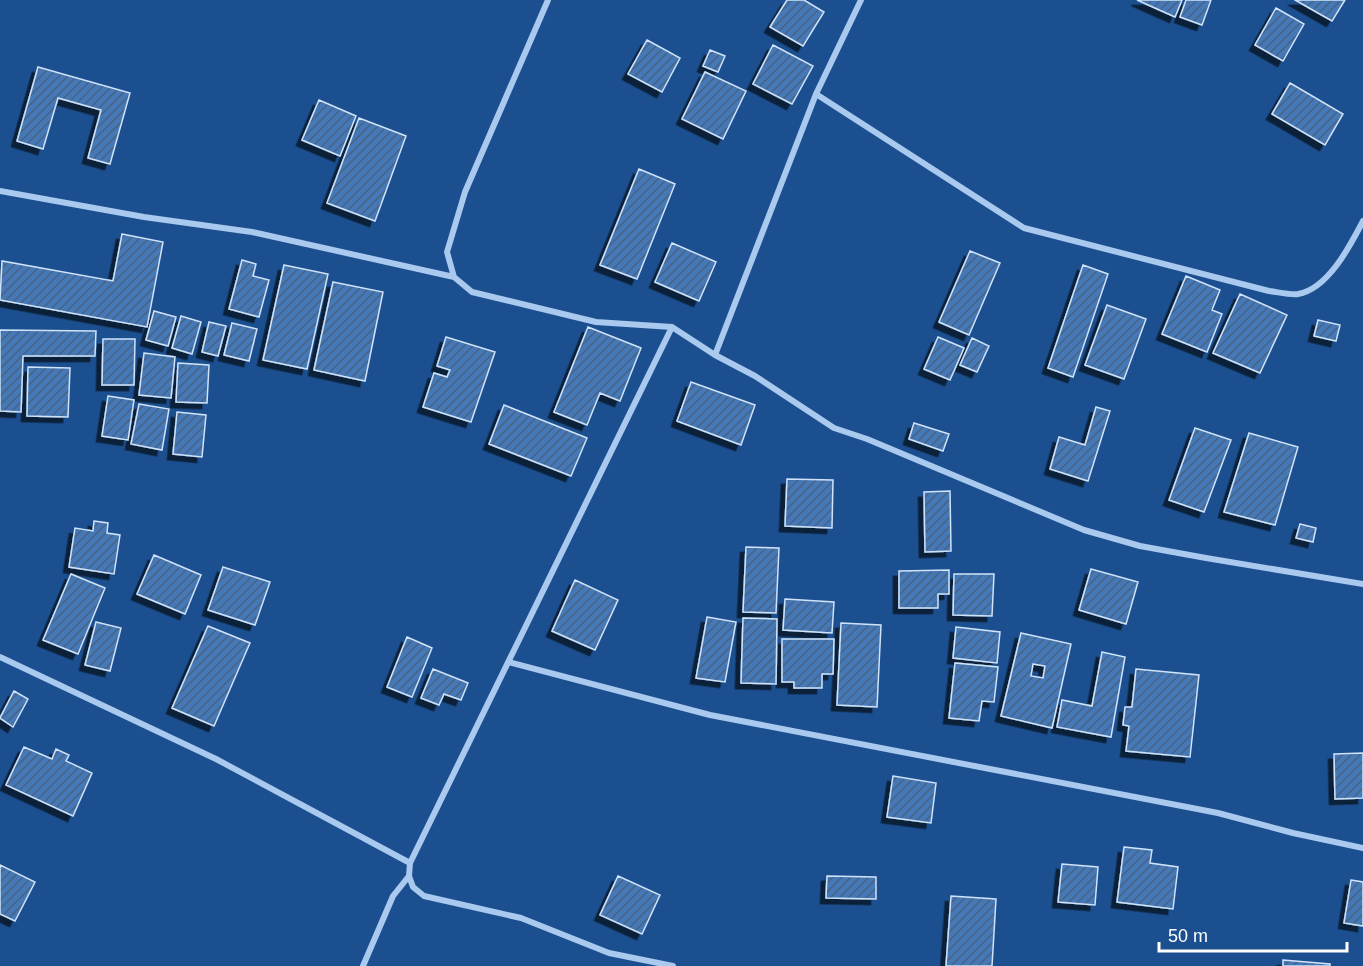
<svg xmlns="http://www.w3.org/2000/svg" width="1363" height="966" font-family="Helvetica,sans-serif">
  <defs>
    <pattern id="building-hatch" width="6" height="6" patternUnits="userSpaceOnUse" patternTransform="scale(1.5)"><rect width="6" height="6" fill="#4478b7"/><path d="M-1 1l2-2M0 6l6-6M5 7l2-2" fill="none" stroke="#486282"/></pattern>
    <filter id="shadow"><feDropShadow dx="-5.5" dy="5.5" stdDeviation="0" flood-color="#0009"/></filter>
  </defs>
  <rect width="100%" height="100%" fill="#1b4f8f"/>
  <!-- building -->
  <path fill="url(#building-hatch)" stroke="#cfe3fa" stroke-width="1.5" fill-rule="evenodd" filter="url(#shadow)" d="M787,0H804L824,12L803,46L770,27Z
    M1137,0H1182L1175,17Z
    M1186,0H1211L1202,25L1180,17Z
    M1295,0H1345L1332,21Z
    M1276,8L1304,24L1283,61L1255,45Z
    M647,40L680,58L662,92L628,74Z
    M773,45L813,66L792,104L753,84Z
    M710,50L725,56L718,72L703,66Z
    M38,67L130,93L110,164L88,158L101,110L58,98L43,149L17,141Z
    M705,72L746,91L723,139L682,119Z
    M1290,83L1343,114L1325,145L1272,114Z
    M319,100L356,116L340,156L302,140Z
    M359,118L406,136L375,221L327,203Z
    M639,169L675,184L637,279L600,265Z
    M122,234L163,242L147,327L0,300L2,261L113,281Z
    M672,243L716,262L699,301L655,282Z
    M970,251L1000,263L969,335L939,322Z
    M242,260L256,264L253,276L269,280L259,317L229,309Z
    M284,265L328,274L307,369L263,360Z
    M1083,265L1108,274L1073,377L1048,368Z
    M1186,276L1220,290L1212,310L1222,314L1207,352L1162,334Z
    M333,282L383,292L365,381L314,370Z
    M1240,294L1287,315L1260,373L1213,353Z
    M1107,305L1146,319L1124,379L1085,365Z
    M154,311L176,317L168,346L146,340Z
    M181,316L201,322L192,354L172,348Z
    M1318,320L1340,325L1336,341L1314,336Z
    M209,322L226,326L218,356L202,352Z
    M232,323L257,329L249,361L224,355Z
    M588,327L641,348L620,401L600,393L587,425L554,412Z
    M0,330L96,331L95,356H23L21,412L0,411Z
    M446,337L495,352L471,422L423,407L434,373L447,377L450,370L437,366Z
    M938,337L964,348L950,380L924,369Z
    M972,338L989,346L977,372L960,365Z
    M103,339H135L134,385H102Z
    M144,353L175,357L171,398L139,395Z
    M178,363L209,365L207,403L176,402Z
    M28,367L70,368L68,417L27,416Z
    M691,382L755,405L741,445L677,421Z
    M108,396L134,400L128,440L102,436Z
    M139,404L169,409L162,450L131,444Z
    M504,405L587,438L571,476L489,444Z
    M1096,407L1110,411L1088,481L1050,469L1059,437L1085,445Z
    M177,412L206,415L202,457L173,454Z
    M914,423L949,434L943,451L909,439Z
    M1195,428L1231,440L1204,512L1169,500Z
    M1249,433L1298,447L1275,525L1224,512Z
    M787,479L833,480L832,528L785,526Z
    M950,491L951,551L925,552L924,492Z
    M94,521L108,523L107,533L120,535L114,574L69,567L75,528L93,531Z
    M1300,524L1316,528L1313,542L1296,538Z
    M746,547L779,548L776,613L743,612Z
    M154,555L201,575L185,614L137,594Z
    M223,567L270,582L255,625L208,610Z
    M1091,569L1138,582L1126,624L1079,610Z
    M949,570V594H938V608H899V571Z
    M71,574L105,588L78,654L43,640Z
    M954,574H994L992,616L953,615Z
    M575,580L618,600L595,650L552,631Z
    M785,599L834,602L832,633L783,630Z
    M707,617L736,622L725,682L696,678Z
    M743,618L777,619L776,684L741,683Z
    M96,622L121,628L110,671L85,665Z
    M841,623L881,625L877,707L837,705Z
    M208,626L250,643L214,726L172,708Z
    M956,627L1000,632L997,663L953,658Z
    M1021,633L1071,644L1052,728L1001,716ZM1033,664L1045,666L1043,678L1031,676Z
    M407,637L432,648L412,697L387,687Z
    M782,639H834L833,674H822V688H794V682H782Z
    M1102,652L1125,657L1111,737L1057,727L1062,700L1092,706Z
    M955,663L998,667L994,702L982,701L979,721L949,718Z
    M433,669L468,683L461,700L444,694L439,705L421,698Z
    M1136,669L1199,675L1190,757L1126,751L1129,726L1123,725L1125,707H1132Z
    M14,691L28,699L13,727L0,718Z
    M24,747L52,759L56,749L69,755L66,761L92,773L73,816L6,785Z
    M1363,753V798L1335,799L1334,754Z
    M893,776L936,783L931,823L887,817Z
    M1124,847L1152,850L1150,863L1178,867L1173,909L1117,902Z
    M1062,864L1098,867L1095,905L1058,902Z
    M0,865L35,882L15,921L0,914Z
    M618,876L660,895L642,934L600,915Z
    M827,876L876,877V899L826,898Z
    M1351,880L1363,882V926L1344,923Z
    M951,896L996,899L992,966H946Z
    M1283,960L1330,964V966H1283Z"/>
  <g fill="none" stroke-linecap="round" stroke-linejoin="round">
    <!-- minor -->
    <path stroke="#a9c9ee" stroke-width="6" d="M548,0L465,192L447,252L454,277L472,292L596,322L672,327L715,355L755,376L834,428L867,439L1084,530L1140,546L1206,558L1363,584
      M816,94L1024,228L1269,291C1278,292 1289,295 1298,294C1328,289 1350,246 1363,221
      M0,191L144,217L252,232L454,277
      M715,355L816,94L861,0
      M0,657L216,759L410,863
      M508,662L710,715L1218,813L1293,833L1363,848
      M409,876L413,887L424,896L521,918L609,953L673,966
      M363,966L393,896L409,876L410,863L672,327"/>
  </g>
  <!-- scale -->
  <path d="M1159 942v9h188v-9" fill="none" stroke="#ffffff" stroke-width="3"/>
  <text x="1168" y="942" font-size="18" fill="#ffffff" stroke="#1b4f8f" stroke-width="4.5" paint-order="stroke">50 m</text>
</svg>
